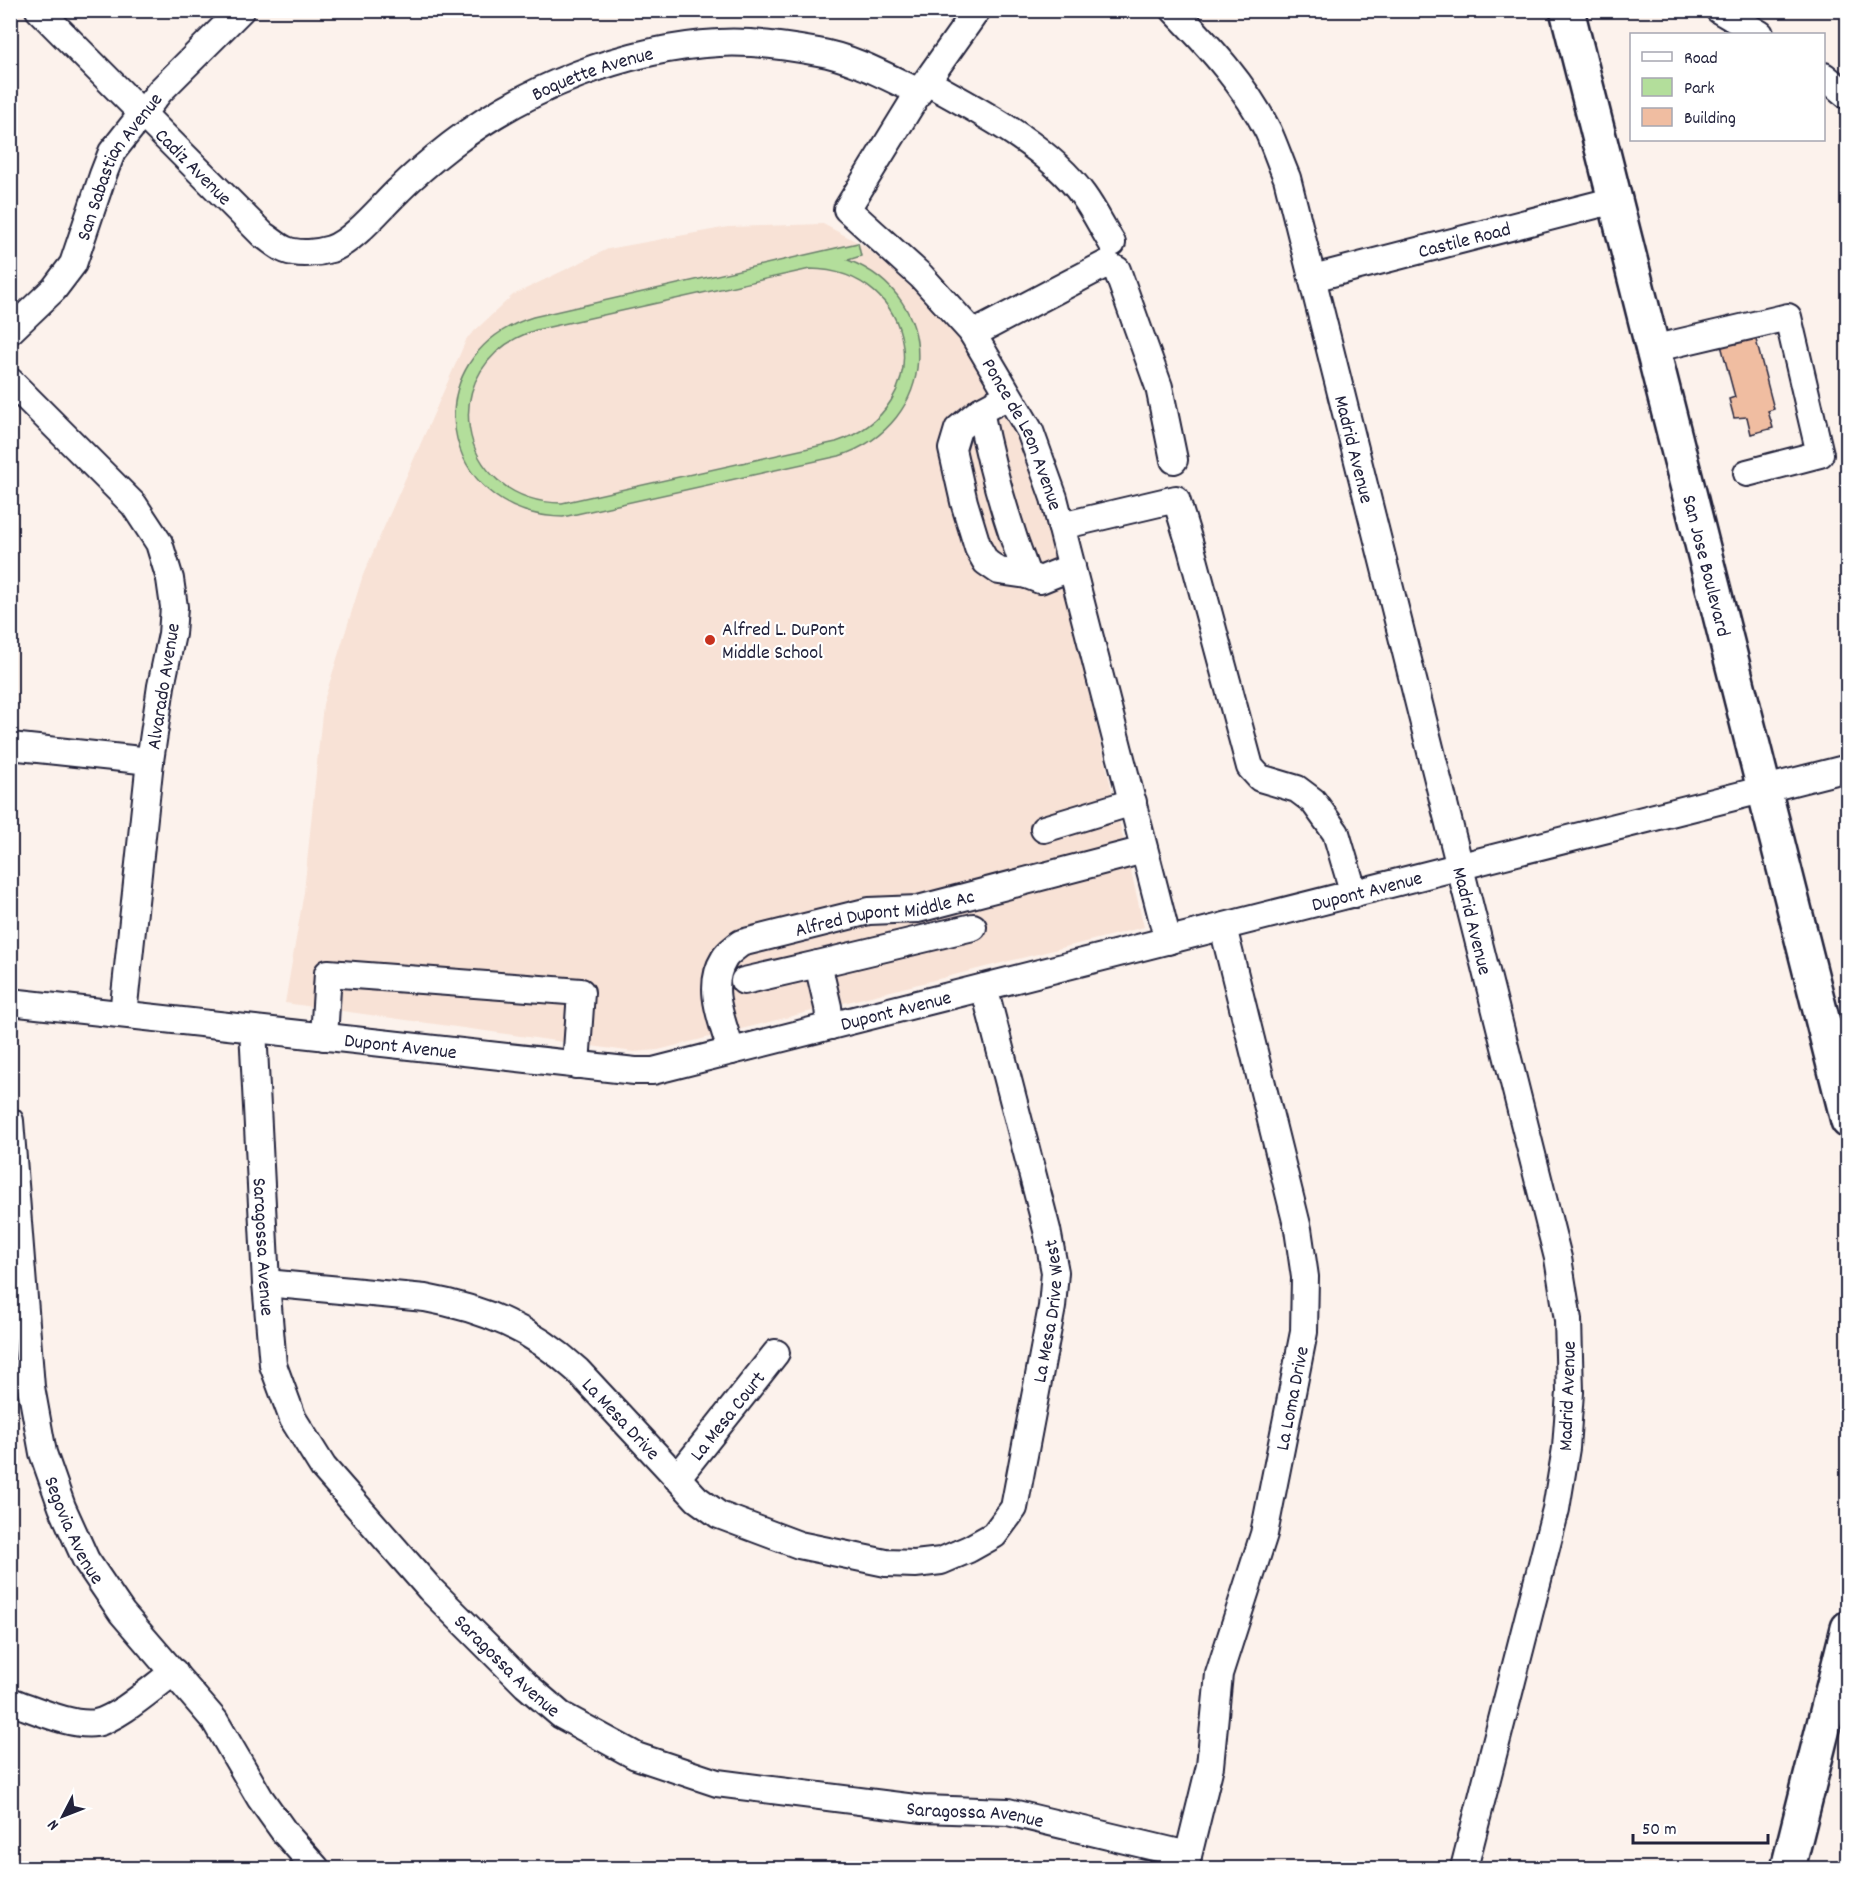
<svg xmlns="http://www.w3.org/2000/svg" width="1858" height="1879" font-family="Dekko,sans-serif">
  <rect width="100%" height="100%" fill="#fcf2ec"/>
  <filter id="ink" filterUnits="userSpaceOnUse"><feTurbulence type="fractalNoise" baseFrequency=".0167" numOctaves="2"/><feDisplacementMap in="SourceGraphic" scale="12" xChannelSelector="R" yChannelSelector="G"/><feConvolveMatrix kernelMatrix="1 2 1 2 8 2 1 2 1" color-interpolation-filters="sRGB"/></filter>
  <g filter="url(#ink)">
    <!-- built -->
    <path fill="#f8e2d6" d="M823,224L863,245L927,299L988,376L1010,420L1043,497L1144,927L658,1050L634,1052L285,1003L304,892L323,704L363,575L467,338L513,295L608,249L728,227Z"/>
    <!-- green -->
    <path fill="#b3de9b" stroke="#6a806b" stroke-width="1.5" fill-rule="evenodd" d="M858,243L861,256L848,260C946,298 939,424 839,456L563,517C437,515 412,355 533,317ZM810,269C918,270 940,408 836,442L562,503C454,502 432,363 536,330Z"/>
    <!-- building -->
    <path fill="#f0bda1" stroke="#22223b" stroke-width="1.5" d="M1755,336L1774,409L1768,411L1773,428L1751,434L1747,417L1734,418L1729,399L1735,397L1721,345Z"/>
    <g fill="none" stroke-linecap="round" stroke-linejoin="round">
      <defs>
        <g id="minor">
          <path id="s1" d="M39,10L263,235C270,239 278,247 286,250C299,255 318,253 331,249C354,241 381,207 399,190C415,174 433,159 451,145C525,88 625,48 719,43C751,41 786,46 818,52C854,58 887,77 919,92"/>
          <path id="s2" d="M977,10L919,92L847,209L921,276L971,331L1030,431L1054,498L1168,941"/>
          <path id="s3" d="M1174,10C1209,46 1245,85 1268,131C1275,146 1280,162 1287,178L1558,1258L1568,1320L1570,1392L1566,1448L1556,1509L1464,1868"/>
          <path d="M1719,10L1760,34"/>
          <path d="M1824,76L1848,96"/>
          <path d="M927,82C979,111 1048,146 1083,195C1094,210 1102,227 1112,243"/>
          <path id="s4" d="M1313,278L1615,200"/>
          <path id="s5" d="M10,331L54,289L73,264L103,175L112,152L160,91L241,10"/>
          <path d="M973,334L1106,264L1117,270L1159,387L1174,460"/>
          <path d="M1652,349L1788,317L1820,454L1747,473"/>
          <path d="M10,381L134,505L159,543L170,579L174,607L172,634L161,686L150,761L123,1014"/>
          <path d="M1008,396L980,411C991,466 1007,523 1027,575L1040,580L1072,567"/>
          <path d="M980,411L958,429L952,449L964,502L978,548L986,562L999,571L1027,575"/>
          <path d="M1061,526L1176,499L1191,548L1250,767L1260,778L1297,789L1313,801L1336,833L1354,894"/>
          <path d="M10,746L150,761"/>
          <path d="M1044,829L1133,802"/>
          <path d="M744,981L818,964"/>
          <path id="s6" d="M10,1002L635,1071H653L1848,768"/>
          <path d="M830,1026L828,1007L818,964L973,927"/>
          <path id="s7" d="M253,1029L266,1283L273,1365L293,1419L323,1467L430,1589L526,1685L561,1715L636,1756L717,1783L923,1809L1008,1812L1188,1855"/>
          <path d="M324,1037L328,973L581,992L576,1065"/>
          <path id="s8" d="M731,1051C723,1022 706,988 724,959C727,953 735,948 741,943L869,911L918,909L1144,850"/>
          <path id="s9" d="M10,1121L31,1387L43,1453L62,1507L86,1560L122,1613L215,1721L260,1798L285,1833L316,1868"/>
          <path id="s10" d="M266,1283L425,1298C485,1309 532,1329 577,1370L697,1499L719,1515L799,1545L886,1563L915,1564L941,1561L969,1549L994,1535L1014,1508L1052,1307L1055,1272L1047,1230L984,987"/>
          <path id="s11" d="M677,1478L776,1353"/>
          <path d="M10,1701C34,1709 72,1727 96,1723C119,1718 154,1686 174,1672"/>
          <path id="s12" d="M1185,1868L1210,1766L1219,1674L1264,1534L1304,1332L1305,1277L1298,1229L1223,927"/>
        </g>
        <g id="major">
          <path id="s13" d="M1567,10L1848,1121"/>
          <path d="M1788,1868L1848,1628"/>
        </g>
      </defs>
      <!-- minor casing -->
      <use href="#minor" stroke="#22223b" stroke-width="30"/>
      <!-- major casing -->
      <use href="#major" stroke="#22223b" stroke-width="38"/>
      <!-- minor -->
      <use href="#minor" stroke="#fff" stroke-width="26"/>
      <!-- major -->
      <use href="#major" stroke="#fff" stroke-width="33"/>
    </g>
  </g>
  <!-- markers -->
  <circle fill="#c8321e" stroke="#fff" stroke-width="2" cx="710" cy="640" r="6"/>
  <g text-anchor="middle" stroke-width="4.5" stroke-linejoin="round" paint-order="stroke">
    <!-- street labels -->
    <g font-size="20" fill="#22223b" stroke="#fff">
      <text dy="7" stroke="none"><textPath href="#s1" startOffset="710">Boquette Avenue</textPath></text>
      <text dy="7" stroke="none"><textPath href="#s1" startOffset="220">Cadiz Avenue</textPath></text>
      <text dy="7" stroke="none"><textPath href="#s5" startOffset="201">San Sabastian Avenue</textPath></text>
      <text dy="7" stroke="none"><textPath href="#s4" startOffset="156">Castile Road</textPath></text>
      <text dy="7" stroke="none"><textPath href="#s2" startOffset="528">Ponce de Leon Avenue</textPath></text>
      <text dy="7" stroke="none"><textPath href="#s3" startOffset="484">Madrid Avenue</textPath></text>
      <text dy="7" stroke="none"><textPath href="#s13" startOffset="573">San Jose Boulevard</textPath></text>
      <text transform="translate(162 686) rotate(-81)" y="7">Alvarado Avenue</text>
      <text dy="7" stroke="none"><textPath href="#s6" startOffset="1383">Dupont Avenue</textPath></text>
      <text dy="7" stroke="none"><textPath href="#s8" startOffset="266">Alfred Dupont Middle Ac</textPath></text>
      <text dy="7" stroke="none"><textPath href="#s3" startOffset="970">Madrid Avenue</textPath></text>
      <text dy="7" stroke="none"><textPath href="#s6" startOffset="897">Dupont Avenue</textPath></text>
      <text dy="7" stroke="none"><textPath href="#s6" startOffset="393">Dupont Avenue</textPath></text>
      <text dy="7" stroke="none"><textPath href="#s7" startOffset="218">Saragossa Avenue</textPath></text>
      <text dy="7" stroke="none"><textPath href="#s10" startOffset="1056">La Mesa Drive West</textPath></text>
      <text transform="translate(1566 1396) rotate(-88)" y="7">Madrid Avenue</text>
      <text dy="7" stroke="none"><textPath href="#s12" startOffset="483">La Loma Drive</textPath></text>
      <text dy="7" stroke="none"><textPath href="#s11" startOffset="80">La Mesa Court</textPath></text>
      <text dy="7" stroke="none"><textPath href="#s10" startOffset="396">La Mesa Drive</textPath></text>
      <text dy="7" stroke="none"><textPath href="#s9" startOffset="417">Segovia Avenue</textPath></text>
      <text dy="7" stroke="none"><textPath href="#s7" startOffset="722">Saragossa Avenue</textPath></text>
      <text dy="7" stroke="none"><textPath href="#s7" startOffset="1226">Saragossa Avenue</textPath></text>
    </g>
    <!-- poi labels -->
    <g font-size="20" fill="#22223b" stroke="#fff" text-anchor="start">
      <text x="722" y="635">Alfred L. DuPont<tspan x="722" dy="23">Middle School</tspan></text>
    </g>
  </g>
  <!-- margin -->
  <rect width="1858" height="1879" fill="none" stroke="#fff" stroke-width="36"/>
  <rect x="18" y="18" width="1822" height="1843" fill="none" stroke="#22223b" stroke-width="2" filter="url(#ink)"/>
  <!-- legend -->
  <rect x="1630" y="33" width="195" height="108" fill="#ffffff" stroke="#a7a7b1" stroke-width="1.5"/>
  <rect x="1642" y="52" width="30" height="9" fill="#ffffff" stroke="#a7a7b1" stroke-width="1.5"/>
  <text x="1684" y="63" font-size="18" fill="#22223b">Road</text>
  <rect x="1642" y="78" width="30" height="18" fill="#b3de9b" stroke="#a7a7b1" stroke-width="1.5"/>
  <text x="1684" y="93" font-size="18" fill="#22223b">Park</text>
  <rect x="1642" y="108" width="30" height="18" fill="#f0bda1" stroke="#a7a7b1" stroke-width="1.5"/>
  <text x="1684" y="123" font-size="18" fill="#22223b">Building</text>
  <!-- north arrow -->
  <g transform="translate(63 1816) rotate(228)" stroke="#ffffff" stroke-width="4.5" paint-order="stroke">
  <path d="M0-4.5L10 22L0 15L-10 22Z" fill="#22223b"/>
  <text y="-9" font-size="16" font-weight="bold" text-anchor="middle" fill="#22223b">N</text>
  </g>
  <!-- scale -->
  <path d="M1633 1834v9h135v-9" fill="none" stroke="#22223b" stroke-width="3"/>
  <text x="1642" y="1834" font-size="18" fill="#22223b" stroke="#ffffff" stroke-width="4.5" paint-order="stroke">50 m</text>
</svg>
